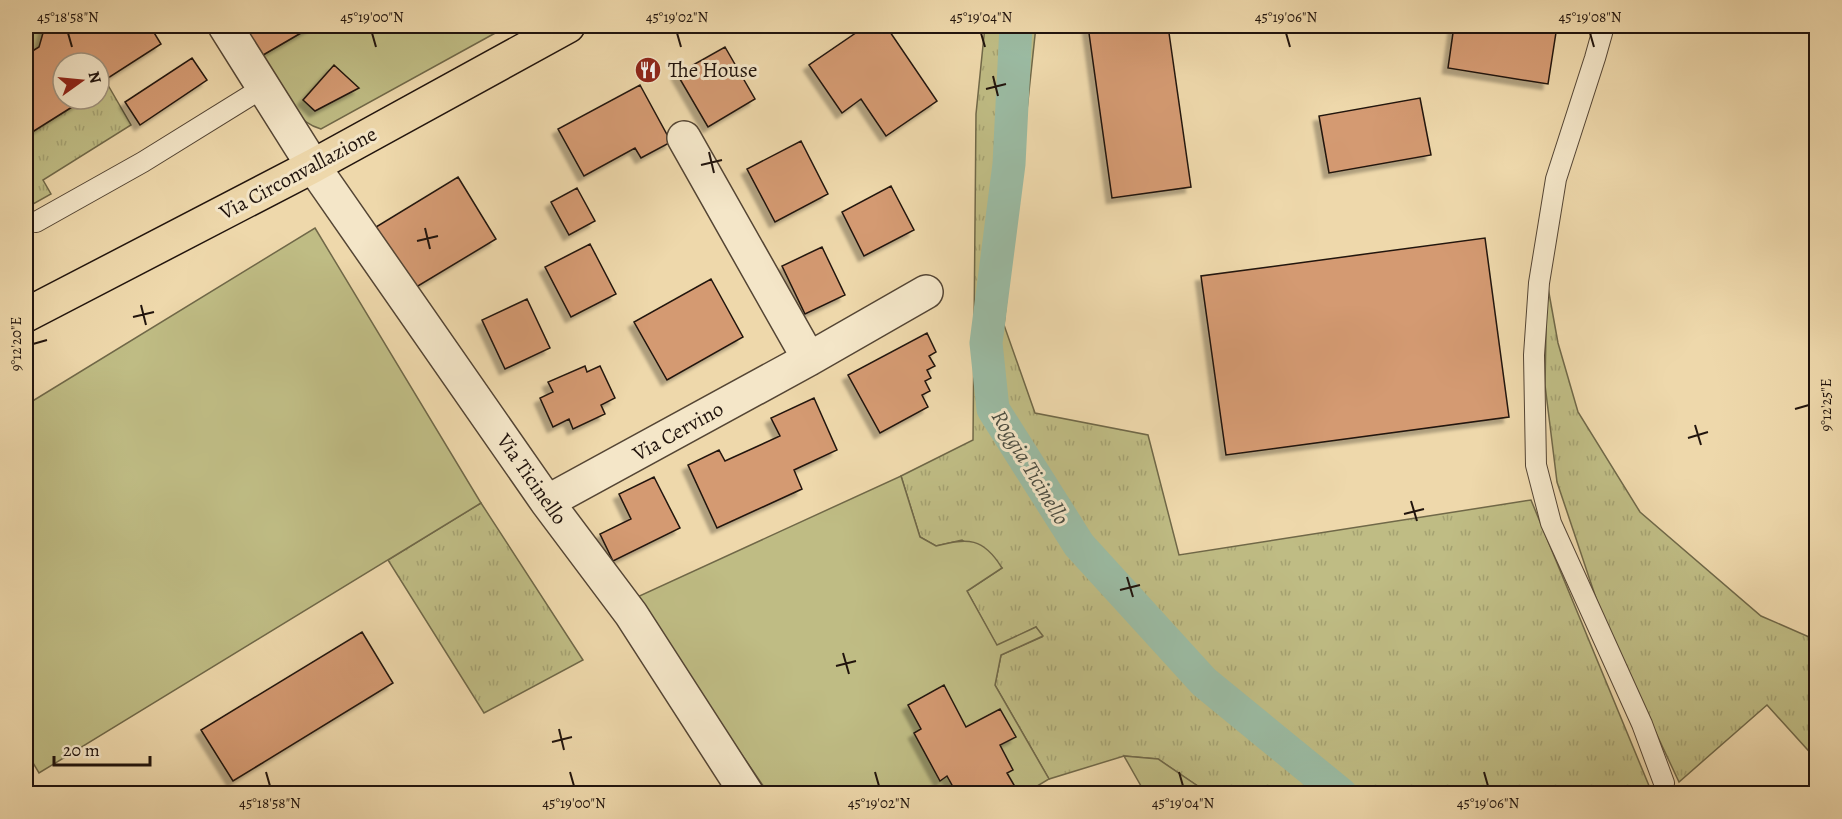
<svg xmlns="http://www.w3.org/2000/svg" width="1842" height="819" font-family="Alegreya,serif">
  <defs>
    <pattern id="grass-tufts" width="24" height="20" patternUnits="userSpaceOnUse" patternTransform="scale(1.5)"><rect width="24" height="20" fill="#bfbc84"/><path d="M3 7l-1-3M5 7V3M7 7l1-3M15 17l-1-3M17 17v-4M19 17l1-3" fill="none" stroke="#a4a171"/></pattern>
    <filter id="shadow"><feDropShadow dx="-5.5" dy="5.5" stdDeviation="1.5" flood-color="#0004"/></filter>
  </defs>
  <rect width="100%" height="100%" fill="#eed8ab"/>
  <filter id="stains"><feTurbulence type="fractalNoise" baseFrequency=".00333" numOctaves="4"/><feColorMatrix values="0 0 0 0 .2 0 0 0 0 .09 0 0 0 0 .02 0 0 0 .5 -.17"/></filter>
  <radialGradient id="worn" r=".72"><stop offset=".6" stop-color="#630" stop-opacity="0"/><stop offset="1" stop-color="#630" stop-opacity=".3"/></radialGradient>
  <!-- grass -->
  <path fill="url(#grass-tufts)" stroke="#706848" stroke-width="1.5" d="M985,26H1036L1004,325L1035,413L1148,435L1179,555L1531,500L1652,793H1208L1158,759L1124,756L1049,779L995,685L1001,655L1042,637L1036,627L997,646L967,591L1002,568L962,540L936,546L920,537L901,476L973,440L976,114Z
    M101,73L131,125L43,180L51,194L26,208V136L80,102L78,99H99V75Z
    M1547,282L1558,343L1578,412L1640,512L1761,616L1816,640V759L1767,705L1679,782L1604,622L1557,482L1545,385Z
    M481,503L583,660L484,713L388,560Z"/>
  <!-- garden -->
  <path fill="#bfbc84" stroke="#706848" stroke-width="1.5" d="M26,26H75L26,57Z
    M313,26H508L321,129C292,122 274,82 258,58Z
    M315,228L481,503L39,773L26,751V405Z
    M901,476L920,537L936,546C968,538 983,537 1002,568L967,591L997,645L1036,627L1043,636L1001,655L995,685L1049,779L1024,794L768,793L635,598Z
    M1124,756L1158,759L1208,793H1145Z"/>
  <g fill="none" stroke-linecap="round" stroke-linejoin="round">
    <!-- canal -->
    <path stroke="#9bbba3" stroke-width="33" d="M1016,26L1009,164L986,343L993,409L1079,545L1204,682L1341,794"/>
  </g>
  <!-- building -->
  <path fill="#d49a72" stroke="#21140d" stroke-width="1.5" filter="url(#shadow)" d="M45,26H150L161,44L105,80L101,73L99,75V63H63V99H78L80,102L26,136V55L39,47Z
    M238,26H313L258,58Z
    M866,26H886L937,101L886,136L861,99L842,113L809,65Z
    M1088,26H1168L1191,187L1112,198Z
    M1454,26H1557L1548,84L1448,68Z
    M725,47L755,99L708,127L677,74Z
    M192,58L207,80L140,125L125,102Z
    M334,65L359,88L315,111L303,100Z
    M640,85L671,142L641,158L635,148L584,176L558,129Z
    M1420,98L1431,155L1329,173L1319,116Z
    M801,141L828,194L775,222L747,169Z
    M458,177L496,239L413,289L376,227Z
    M891,186L914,230L864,256L842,212Z
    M577,188L595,221L569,235L551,202Z
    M1485,238L1509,417L1226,455L1201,276Z
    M590,244L616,294L571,317L545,267Z
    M822,247L845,295L805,314L782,266Z
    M711,279L743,337L667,380L634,322Z
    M527,299L550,348L505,369L482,320Z
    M927,333L936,352L929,356L935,366L927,370L931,378L925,381L930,391L922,395L928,407L880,433L848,375Z
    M585,366L587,372L600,366L615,398L601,405L605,414L573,429L569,419L553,427L540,398L553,392L548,382Z
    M814,398L837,450L794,470L802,489L717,528L688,465L719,450L725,461L780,436L771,418Z
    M654,477L680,528L613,561L600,534L631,519L619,494Z
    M362,632L393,683L233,781L201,730Z
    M944,685L966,727L1000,709L1016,737L1000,745L1013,770L1007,773L1014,785L997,794H988L986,789L977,794H957L947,776L940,781L914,733L921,729L908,705Z"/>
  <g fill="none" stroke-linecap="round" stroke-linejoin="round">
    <defs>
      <path id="lane" d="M1604,26L1595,58L1556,179L1539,283L1534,355L1536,465L1551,523L1642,724L1664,783
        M36,222L143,162L264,87"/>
      <path id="street" d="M225,26L313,166L547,502L631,614L747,794
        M684,138L809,359
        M547,502L809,359L926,292"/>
      <path id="primary" d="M26,315L313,166L568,26"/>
    </defs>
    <!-- lane casing -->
    <use href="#lane" stroke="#544534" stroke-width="22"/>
    <!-- street casing -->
    <use href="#street" stroke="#544534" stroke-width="36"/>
    <!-- primary casing -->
    <use href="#primary" stroke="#21140d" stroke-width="36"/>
    <!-- lane -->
    <use href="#lane" stroke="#f4e6c8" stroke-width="20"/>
    <!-- street -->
    <use href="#street" stroke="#f4e6c8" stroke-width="33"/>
    <!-- primary -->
    <use href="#primary" stroke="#eed8ab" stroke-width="33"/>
  </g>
  <!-- ticks -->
  <path fill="none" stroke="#21140d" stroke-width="2" d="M68,33L72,47M372,33L376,47M677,33L681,47M981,33L985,47M1286,33L1290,47M1590,33L1594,47M993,76L998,96M986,89L1006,84M709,152L714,173M701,165L722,160M425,228L430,249M417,241L438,236M141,305L146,325M133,317L154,312M33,344L47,340M1795,409L1809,405M1695,425L1701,445M1688,438L1708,432M1411,501L1417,521M1404,514L1424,509M1127,577L1133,597M1120,590L1140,585M843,653L849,674M836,666L856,661M559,729L564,750M552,742L572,737M266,772L270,786M570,772L574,786M875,772L879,786M1179,772L1183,786M1484,772L1488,786"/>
  <!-- icons -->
  <defs>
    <symbol id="restaurant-disc" viewBox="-11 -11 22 22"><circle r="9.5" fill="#8f2418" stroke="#f4e6c8"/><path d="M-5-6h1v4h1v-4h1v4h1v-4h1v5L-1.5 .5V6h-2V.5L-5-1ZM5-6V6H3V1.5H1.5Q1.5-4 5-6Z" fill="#fff"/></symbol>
  </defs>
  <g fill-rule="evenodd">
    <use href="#restaurant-disc" x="633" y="55" width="30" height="30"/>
  </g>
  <g text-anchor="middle" stroke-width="6" stroke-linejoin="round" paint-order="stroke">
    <!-- poi labels -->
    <g font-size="21" fill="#21140d" stroke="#f4e6c8" text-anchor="start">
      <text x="668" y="77">The House</text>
    </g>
    <!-- street labels -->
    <g font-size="21" fill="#21140d" stroke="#f4e6c8">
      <text transform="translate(298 173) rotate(-28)" y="7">Via Circonvallazione</text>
      <text transform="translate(678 431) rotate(-29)" y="7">Via Cervino</text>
      <text transform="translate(532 479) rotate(55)" y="7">Via Ticinello</text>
    </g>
    <!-- water labels -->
    <g font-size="22" font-style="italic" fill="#4c4e42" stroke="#f4e6c8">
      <text transform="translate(1031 467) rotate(59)" y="8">Roggia Ticinello</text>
    </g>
  </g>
  <!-- margin -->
  <rect width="1842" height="819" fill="none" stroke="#eed8ab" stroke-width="66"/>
  <!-- north arrow -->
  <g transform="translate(81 81) rotate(75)"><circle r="28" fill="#f4e6c8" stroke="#a0927d" stroke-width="1.5"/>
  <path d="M0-4.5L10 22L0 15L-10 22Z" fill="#8f2418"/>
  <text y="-9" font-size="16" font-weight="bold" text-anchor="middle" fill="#21140d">N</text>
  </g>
  <!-- scale -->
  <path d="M54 756v9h96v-9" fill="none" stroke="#21140d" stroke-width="3"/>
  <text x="63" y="756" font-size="18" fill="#21140d" stroke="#f4e6c8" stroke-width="4.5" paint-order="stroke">20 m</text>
  <rect x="33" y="33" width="1776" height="753" fill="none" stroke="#21140d" stroke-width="2"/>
  <g font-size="15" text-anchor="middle" fill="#21140d">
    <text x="68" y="22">45°18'58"N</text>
    <text x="372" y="22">45°19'00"N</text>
    <text x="677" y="22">45°19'02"N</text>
    <text x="981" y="22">45°19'04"N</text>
    <text x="1286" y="22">45°19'06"N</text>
    <text x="1590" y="22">45°19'08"N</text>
    <text transform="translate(16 344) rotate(-90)" y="5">9°12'20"E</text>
    <text transform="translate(1826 405) rotate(-90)" y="5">9°12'25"E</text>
    <text x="270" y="808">45°18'58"N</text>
    <text x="574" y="808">45°19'00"N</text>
    <text x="879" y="808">45°19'02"N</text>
    <text x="1183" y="808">45°19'04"N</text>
    <text x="1488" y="808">45°19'06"N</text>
  </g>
  <rect width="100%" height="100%" filter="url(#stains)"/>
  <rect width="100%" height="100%" fill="url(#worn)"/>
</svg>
